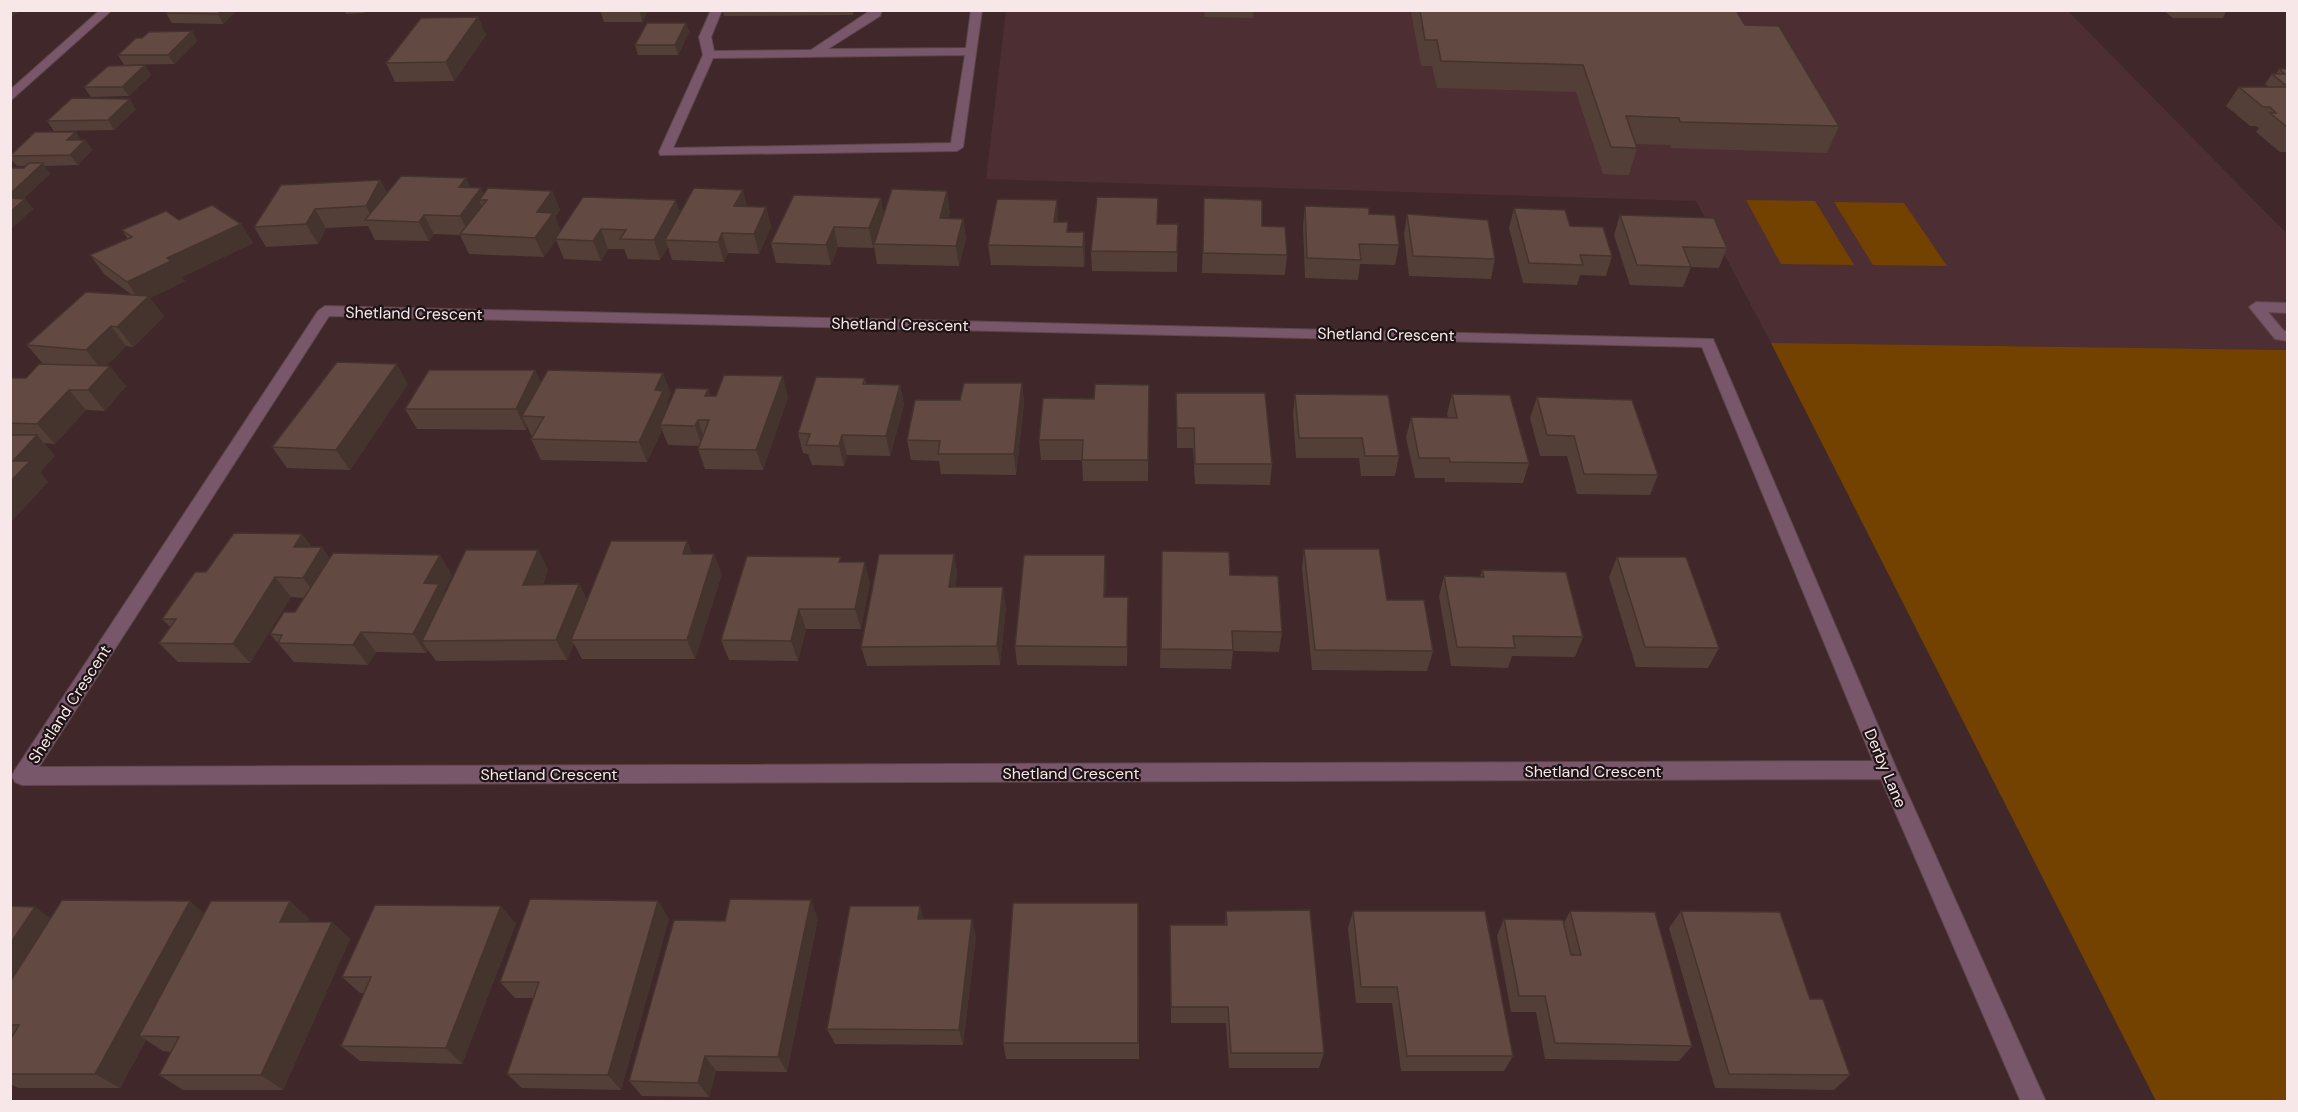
<svg xmlns="http://www.w3.org/2000/svg" width="2298" height="1112" font-family="'DM Sans',sans-serif">
  <rect width="100%" height="100%" fill="#3f272a"/>
  <!-- built -->
  <path fill="#4d2f33" d="M1006,11H2068L2287,234V350L1771,343L1696,201L986,179Z"/>
  <!-- green -->
  <path fill="#734200" d="M1746,200L1815,201L1854,265L1781,264Z
    M1834,202L1904,203L1947,266L1873,265Z
    M1771,343L2287,350V1101H2156Z"/>
  <g fill="none" stroke-linecap="round" stroke-linejoin="round">
    <defs>
      <path id="lane" d="M711,10H722L711,37L714,51L811,50L871,10H882L880,16L828,49L966,48L971,10H982L963,147L957,151L660,155L659,152L703,55L699,37ZM965,55L951,143L673,148L713,58Z
        M2256,302L2288,303V313L2268,312L2284,331H2288V341L2275,339L2249,307Z"/>
      <path id="street" d="M100,10H112L10,101V90Z
        M325,306L1713,339L1897,770L2046,1102H2021L1881,779L22,785L15,782L12,776L15,770L318,311ZM329,316L1702,347L1873,761L39,767Z"/>
    </defs>
    <!-- lane casing -->
    <use href="#lane" stroke="#5d4649" stroke-width="2"/>
    <!-- street casing -->
    <use href="#street" stroke="#5d4649" stroke-width="2"/>
    <!-- lane -->
    <use href="#lane" fill="#78576a" fill-rule="evenodd"/>
    <!-- street -->
    <use href="#street" fill="#78576a" fill-rule="evenodd"/>
  </g>
  <!-- wall -->
  <path fill="#543f38" d="M237,10L223,24L172,23L166,13Z
    M344,10H366L364,13L346,14Z
    M600,10H648L642,22H604Z
    M722,10H854L853,15L724,16Z
    M1205,10H1254L1253,18L1204,17Z
    M1372,10H1736L1745,25L1839,126L1827,153L1671,148L1670,145L1636,144L1637,148L1629,175L1603,174L1576,92L1437,88L1432,66H1421L1411,12Z
    M2163,10H2227L2223,18H2173Z
    M478,17L486,35L454,81L395,82L386,63Z
    M686,23L689,32L678,55H638L635,45Z
    M192,31L197,41L174,64L124,65L118,55L142,38Z
    M145,65L151,75L129,96L91,97L84,87Z
    M2279,69H2288V152H2280L2256,132L2259,128L2256,126H2250L2226,106L2239,87H2269L2265,84L2272,74H2276Z
    M136,109L114,130L54,131L47,121Z
    M82,140H85L92,150L78,165L45,166L50,174L24,198L25,199L33,209L10,230V168H24L26,166H17L10,158V155Z
    M380,180L387,193L470,187L481,188L483,194L552,191L560,210L555,217L561,232L680,213L747,207H766L771,227L759,254L728,253L724,262L672,260L668,247L660,260L628,259L624,249H608L601,261L564,259L556,240L544,257L469,254L460,235L434,234L429,241L375,240L368,226L326,228L318,244L266,247L254,227Z
    M1204,198L1262,226L1287,255L1285,275L1202,273Z
    M1057,200L1058,222L1069,232H1084L1085,252L1084,267L991,265L988,245Z
    M1305,206L1399,245L1395,265L1360,264L1358,280L1305,278L1303,226Z
    M1514,208L1612,256L1606,276L1580,275L1577,285L1523,283L1509,228Z
    M950,211L948,218L963,219L966,239L959,266L877,264L874,246L873,248L838,247L831,265L776,263L771,243L884,214Z
    M1407,214L1495,259L1491,279L1409,276L1404,234Z
    M1620,215L1727,248L1719,268L1691,267L1683,287L1630,285L1614,235Z
    M179,220L241,224L253,243L182,277L185,281L150,298L164,316L133,347L126,346L106,366L126,386L105,411L86,410L55,444L44,443L55,456L40,472L48,482L10,523V378H26L43,364L27,345L132,295L105,275L90,255L128,239L122,230Z
    M1158,224H1178L1177,272L1092,271L1091,251Z
    M535,370L541,383L671,393L667,402L668,406L708,389L711,396L788,397L763,470L705,469L698,449L699,446L668,445L662,430L647,462L541,460L531,439L532,437L527,426L526,430L417,429L405,409Z
    M865,378L866,384L900,385L904,405L890,456L847,455L844,466L812,465L808,454L803,453L798,433Z
    M1022,383L1024,403L1016,475L941,474L939,461L911,460L907,440L960,400Z
    M408,384L350,470L287,468L272,447Z
    M1149,385L1148,481H1083L1082,460H1041L1039,440L1094,399Z
    M1176,393L1272,464L1270,485L1195,484L1193,448H1177Z
    M1295,394L1399,456L1395,476H1361L1359,458H1296L1293,414Z
    M1452,394L1529,463L1523,483L1445,482V478H1415L1406,438L1411,417L1448,418L1447,414Z
    M1537,397L1658,475L1650,495L1577,494L1567,456H1540L1530,418Z
    M302,534L312,547L329,558L440,555L452,575L444,591L445,593L538,550L548,570L543,584H579L587,600L687,541L692,554L722,574L695,659H582L574,644L567,660L436,661L428,650L426,653L376,652L368,665L294,662L270,634L295,612L304,598L291,597L250,663L178,662L159,643L170,627L162,619L206,572Z
    M1304,549L1387,600L1433,651L1427,671L1312,670L1302,569Z
    M1162,551L1230,575L1282,632L1279,652L1233,651L1231,669L1160,668Z
    M954,554L957,574L955,587L1006,607L1000,665L867,666L861,647Z
    M1617,557L1719,648L1708,668L1636,667L1609,577Z
    M842,562L870,582L861,629H806L798,661L729,660L721,640Z
    M1482,570L1583,637L1575,657L1512,656L1508,668L1451,666L1439,596L1444,576L1480,577Z
    M1106,575L1105,597L1128,617L1127,666L1017,665L1015,646Z
    M290,901L309,919L307,922H332L350,939L283,1090H183L159,1075L171,1052L163,1051L146,1040L120,1088H18L10,1084V906L51,918L205,913Z
    M658,901L669,919L621,1090L522,1088L507,1074L533,998H515L500,982Z
    M1138,903L1139,1059H1006L1003,1043Z
    M1226,911L1324,1053L1319,1068H1229L1226,1023H1171L1170,925H1225Z
    M1353,911L1513,1056L1504,1071H1401L1392,1003H1356L1348,928Z
    M1570,911L1692,1046L1679,1061L1545,1059L1536,1012H1511L1497,936L1504,919L1564,923Z
    M1681,911L1810,999L1850,1075L1834,1090L1715,1088L1669,928Z
    M818,918L787,1072L716,1071L709,1097L642,1096L629,1081L725,921Z
    M924,919L976,936L963,1045L835,1044L827,1029Z
    M516,923L462,1064L360,1061L341,1046L364,993H360L342,977Z"/>
  <!-- shaded-wall -->
  <path fill="#45332e" d="M10,10H18L19,12L10,18Z
    M222,10H237L223,24L218,14Z
    M639,10H648L642,22Z
    M478,17L486,35L454,81L446,62Z
    M686,23L689,32L678,55L675,45Z
    M192,31L197,41L174,64L168,55Z
    M145,65L151,75L129,96L122,87Z
    M130,99L136,109L114,130L108,120Z
    M76,132L83,142L67,140Z
    M85,140L92,150L78,165L70,155Z
    M43,163L50,174L18,204L10,194Z
    M466,178L474,196L481,188L486,200H479L485,213L470,235L460,216L459,187Z
    M380,180L390,200L374,221L366,206Z
    M743,190L748,209L734,206Z
    M552,191L560,210L555,217L561,232L544,257L535,238L537,212Z
    M947,191L950,211L942,238L940,218Z
    M881,198L885,218L874,244L873,248L869,228Z
    M25,199L33,209L10,230V212Z
    M676,200L683,220L665,240L668,247L660,260L654,240Z
    M1057,200L1058,220L1055,241L1054,222Z
    M766,207L771,227L759,254L754,234Z
    M315,209L326,228L318,244L306,224Z
    M424,215L434,234L429,241L419,222Z
    M963,219L966,239L959,266L956,246Z
    M241,224L253,243L182,277L185,281L150,298L164,316L133,347L117,327L141,302L127,282L167,258Z
    M834,227L838,247L831,265L826,245Z
    M601,229L608,249L601,261L593,241Z
    M1084,232L1085,252L1084,267L1083,247Z
    M722,233L728,253L724,262L718,242Z
    M111,326L126,346L102,370L86,350Z
    M397,364L408,384L350,470L336,450Z
    M110,366L126,386L105,411L88,390Z
    M535,370L545,390L522,416L527,426L526,430L516,409Z
    M663,373L671,393L667,402L670,411L660,425L662,430L647,462L639,442L655,390Z
    M783,376L788,397L763,470L756,450Z
    M1022,383L1024,403L1016,475L1014,454Z
    M900,385L904,405L890,456L886,436Z
    M708,389L715,409L705,396Z
    M69,390L86,410L55,444L37,424Z
    M698,420L705,441L702,446L695,426Z
    M37,435L55,456L40,472L48,482L10,523V482L13,461Z
    M842,435L847,455L844,466L839,446Z
    M302,534L317,554L294,547Z
    M687,541L695,561L683,554Z
    M322,547L336,567L318,598L303,578Z
    M538,550L548,570L534,604L523,585Z
    M714,554L722,574L695,659L687,640Z
    M954,554L957,574L953,607L949,587Z
    M440,555L452,575L444,591L452,604L422,641L428,650L426,653L413,634L424,583Z
    M1105,555L1106,575L1104,617V597Z
    M865,562L870,582L861,629L855,609Z
    M275,577L291,597L250,663L233,644Z
    M579,584L589,604L571,640L574,644L567,660L556,640Z
    M1003,587L1006,607L1000,665L997,646Z
    M1128,597V617L1127,666V647Z
    M799,609L806,629L798,661L791,641Z
    M361,632L376,652L368,665L353,645Z
    M811,900L818,918L787,1072L778,1057Z
    M190,901L211,919L139,1036L146,1040L120,1088L95,1074Z
    M290,901L309,919L299,939L280,922Z
    M658,901L669,919L621,1090L608,1075Z
    M501,906L516,923L462,1064L446,1048Z
    M920,906L925,923L918,919Z
    M35,907L59,924L10,1001V944Z
    M972,919L976,936L963,1045L959,1030Z
    M332,922L350,939L283,1090L261,1075Z
    M705,1056L716,1071L709,1097L698,1083Z"/>
  <!-- building -->
  <path fill="#624941" stroke="#45332e" stroke-width="1.5" d="M169,10H222L218,14L166,13Z
    M1420,10H1736L1745,25L1779,26L1839,126L1680,122L1679,118L1626,116L1637,148L1611,147L1583,65L1441,61L1437,40H1425Z
    M478,17L446,62L386,63L421,18Z
    M647,23H686L675,45H635Z
    M192,31L168,55H118L136,38H142L149,32Z
    M145,65L122,87H84L108,66Z
    M2279,69H2288V87L2272,74H2285Z
    M2239,87H2288V128L2270,113H2276L2270,107H2263Z
    M72,98L130,99L108,120L47,121Z
    M35,132H76L67,140H85L70,155L10,156Z
    M29,163H43L10,194V168H24Z
    M401,176L466,178L459,187L481,188L460,216L424,215L419,222L365,220Z
    M380,180L366,206L315,209L306,224L254,227L281,185Z
    M488,188L552,191L537,212L553,213L535,238L460,234L487,200H479Z
    M694,188L743,190L734,206L766,207L754,234L722,233L718,242L665,240Z
    M892,189L947,191L940,218L963,219L956,246L874,244Z
    M794,195L881,198L869,228L834,227L826,245L771,243Z
    M583,197L676,200L654,240L620,239L626,230L601,229L593,241L555,239Z
    M1097,197L1158,198L1157,224H1178L1177,252L1091,251Z
    M10,198L25,199L10,212Z
    M1204,198L1262,200V226L1285,227L1287,255L1203,253Z
    M997,199L1057,200L1054,222H1068L1067,232H1084L1083,247L988,245Z
    M212,205L241,224L167,258L171,261L127,282L90,255L132,237L122,230L166,211L179,220Z
    M1305,206L1369,208V214L1395,215L1399,245L1359,244L1361,260L1307,258Z
    M1514,208L1565,210L1570,226L1603,227L1612,256L1580,255L1583,265L1529,263Z
    M1407,214L1488,220L1495,259L1413,256Z
    M1620,215L1714,218L1727,248L1683,247L1691,267L1637,265Z
    M86,292L149,296L117,327L111,326L86,350L27,345Z
    M337,362L397,364L336,450L272,447Z
    M39,364L110,366L88,390H69L37,424L10,423V378H26Z
    M429,370H535L516,409H405Z
    M548,370L663,373L655,390L663,391L639,442L531,439L544,417L522,416Z
    M724,375L783,376L756,450L698,449L709,420H698L695,426L660,425L676,388L708,389L705,396H716Z
    M816,377L865,378L863,384L900,385L886,436L842,435L839,446L806,445L810,434L798,433Z
    M964,383H1022L1014,454H938L940,441L907,440L915,400H960Z
    M1095,384L1149,385L1148,460H1082L1083,440H1039L1043,398L1094,399Z
    M1176,393H1265L1272,464H1195L1194,428H1177Z
    M1295,394L1388,395L1399,456H1365L1362,438H1299Z
    M1452,394L1510,395L1529,463L1450,462L1449,458H1419L1411,417L1457,418Z
    M1537,397L1632,400L1658,475L1584,474L1574,436L1547,435Z
    M10,435H37L13,461H30L10,482Z
    M234,533L302,534L294,547H322L303,578L275,577L233,644L159,643L176,619H162L195,572H206Z
    M611,541H687L683,554H714L687,640H571Z
    M1304,549H1379L1387,600H1424L1433,651L1315,650Z
    M466,550H538L523,585L579,584L556,640L422,641Z
    M1162,551L1229,552L1230,575L1278,576L1282,632L1232,631L1233,650L1161,649Z
    M333,553L440,555L424,583L439,584L413,634L361,632L353,645L278,643L282,635L270,634L284,612H295Z
    M879,554H954L949,587H1003L997,646L861,647Z
    M1024,555H1105L1104,597H1128L1127,647L1015,646Z
    M747,556L841,557L839,562H865L855,609H799L791,641L721,640Z
    M1617,557H1686L1719,648L1645,647Z
    M1482,570L1566,572L1583,637L1513,636L1515,648L1457,647L1444,576L1484,577Z
    M530,899L658,901L608,1075L507,1074L539,982H500Z
    M730,899L811,900L778,1057L705,1056L698,1083L629,1081L674,920L725,921Z
    M62,900L190,901L95,1074H10V1040L19,1025H10V982Z
    M211,901H290L280,922H332L261,1075H159L179,1037L139,1036Z
    M1013,903H1138V1043H1003Z
    M375,905L501,906L446,1048L341,1046L371,977H342Z
    M10,906L35,907L10,944Z
    M850,906H920L918,919H972L959,1030L827,1029Z
    M1310,910L1324,1053H1231L1228,1007H1171L1170,925H1227L1226,911Z
    M1353,911H1485L1513,1056H1407L1397,987H1361Z
    M1570,911L1655,912L1692,1046L1555,1043L1545,996H1519L1504,919L1563,920L1571,955H1581Z
    M1681,911L1780,912L1810,999H1823L1850,1075L1729,1074Z"/>
  <g text-anchor="middle" stroke-width="4.5" stroke-linejoin="round" paint-order="stroke">
    <!-- street labels -->
    <g font-size="16" fill="#f8e7e9" stroke="#1f1415">
      <text transform="translate(414 313) rotate(1)" y="6">Shetland Crescent</text>
      <text transform="translate(900 324) rotate(1)" y="6">Shetland Crescent</text>
      <text transform="translate(1386 334) rotate(1)" y="6">Shetland Crescent</text>
      <text transform="translate(69 704) rotate(-57)" y="6">Shetland Crescent</text>
      <text transform="translate(1886 768) rotate(67)" y="6">Derby Lane</text>
      <text x="1593" y="777">Shetland Crescent</text>
      <text x="1071" y="779">Shetland Crescent</text>
      <text x="549" y="780">Shetland Crescent</text>
    </g>
  </g>
  <!-- border -->
  <rect width="2298" height="1112" fill="none" stroke="#f8e7e9" stroke-width="24"/>
</svg>
